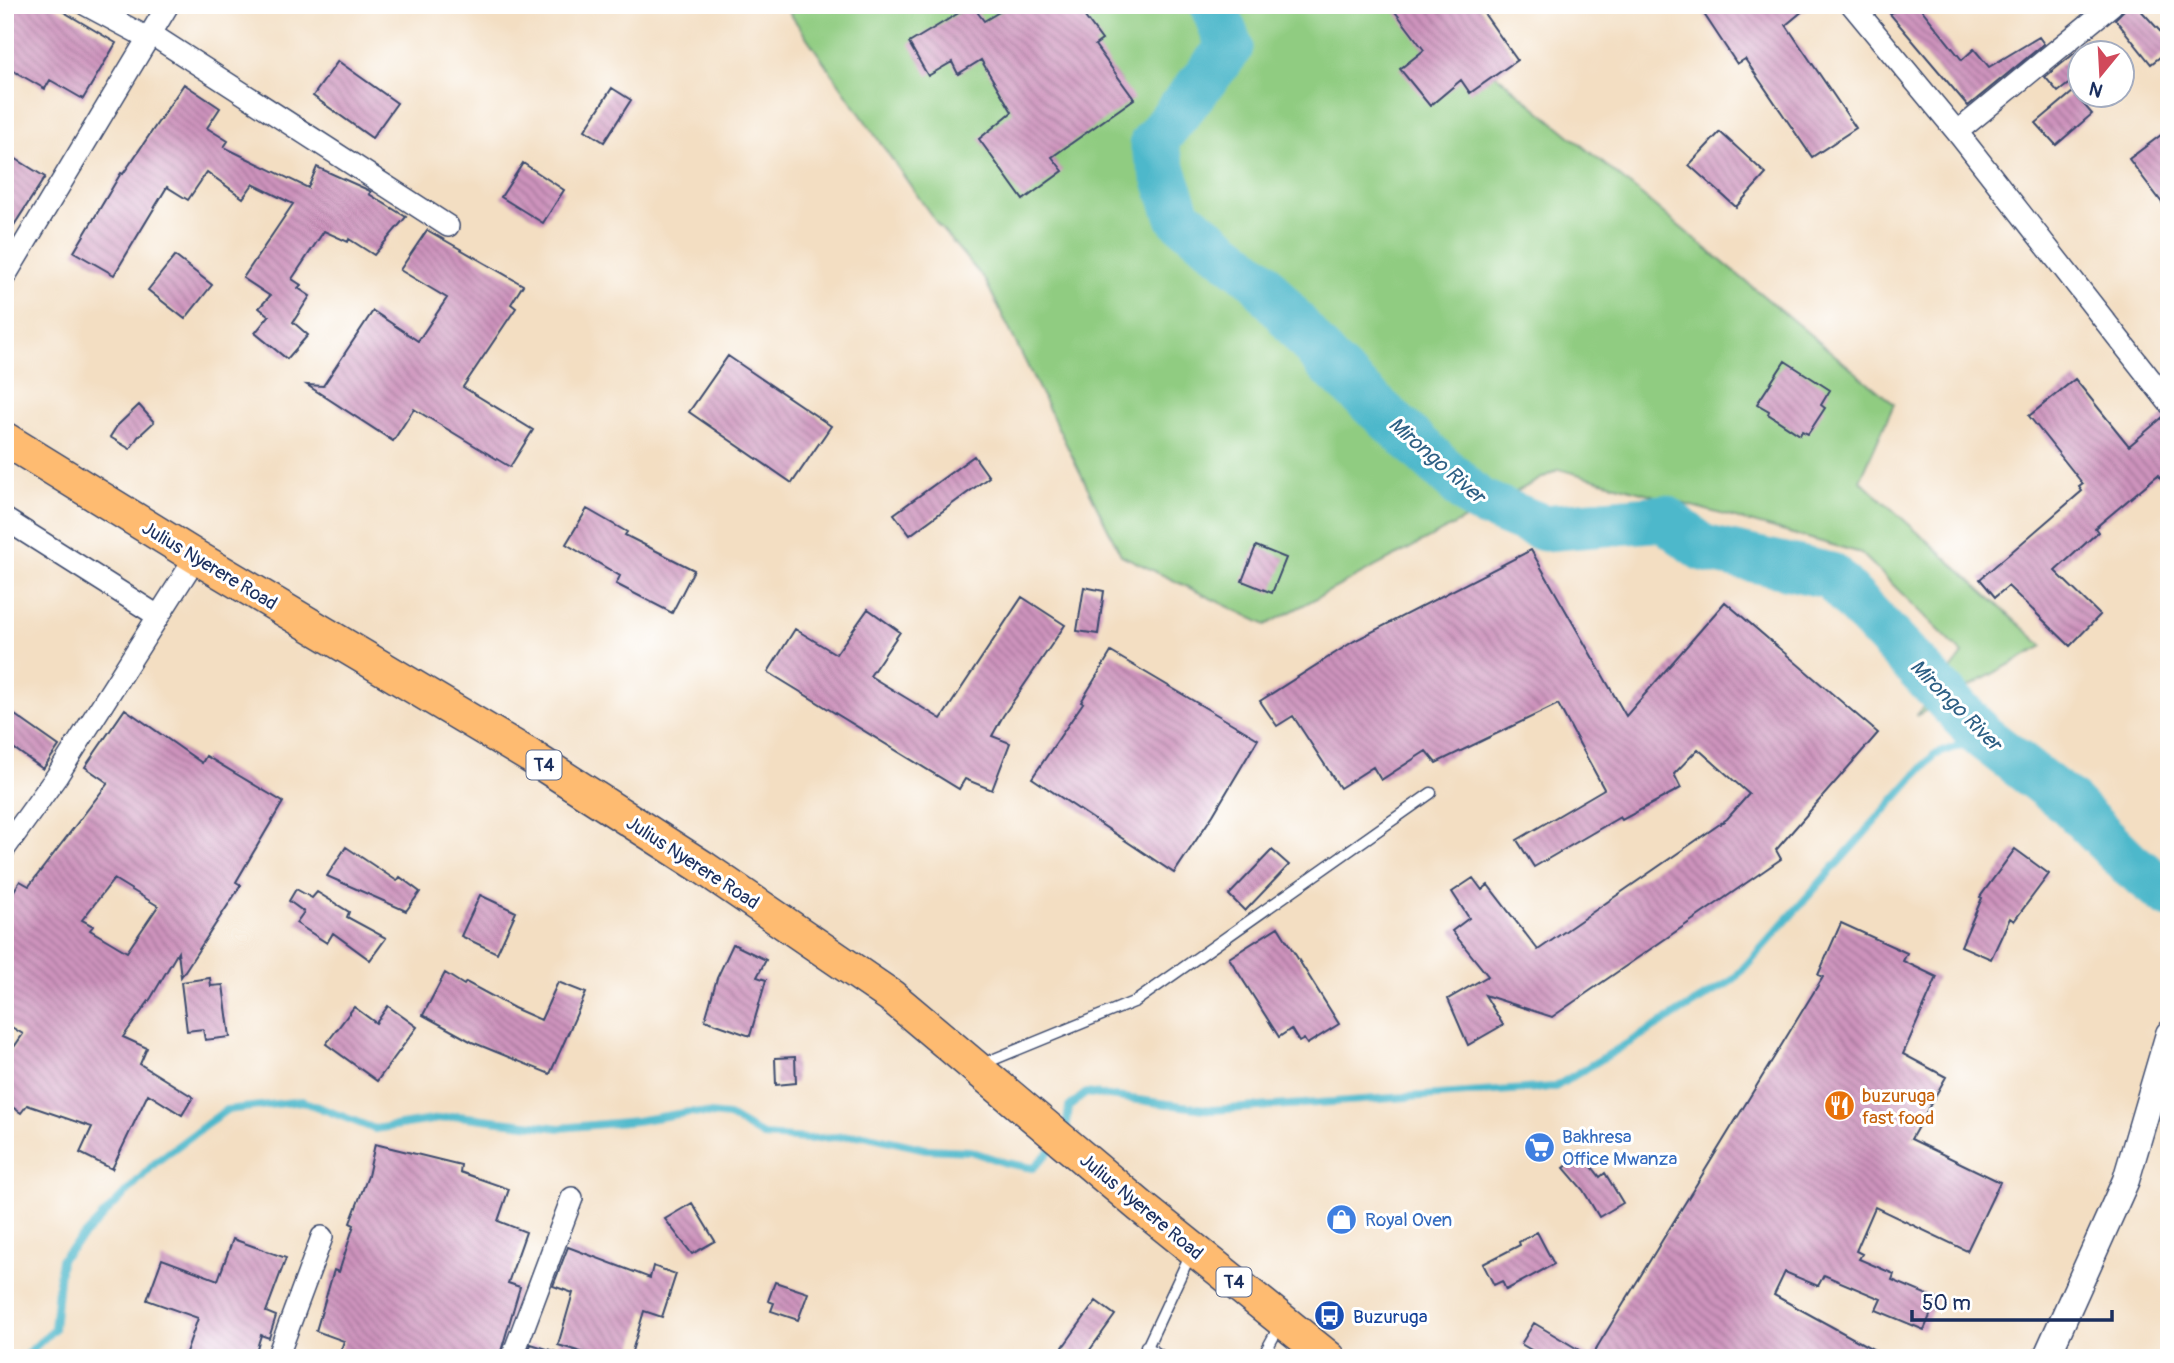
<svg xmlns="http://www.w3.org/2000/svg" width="2174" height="1363" font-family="Pangolin,sans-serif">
  <defs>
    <pattern id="building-back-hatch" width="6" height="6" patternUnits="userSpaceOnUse" patternTransform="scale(1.75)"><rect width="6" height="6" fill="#cd93bc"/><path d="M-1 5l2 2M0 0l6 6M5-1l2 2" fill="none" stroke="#a6789c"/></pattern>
  </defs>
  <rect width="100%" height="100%" fill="#fff"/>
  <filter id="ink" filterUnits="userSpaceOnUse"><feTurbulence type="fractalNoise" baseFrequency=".0143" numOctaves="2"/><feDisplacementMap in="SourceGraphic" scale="14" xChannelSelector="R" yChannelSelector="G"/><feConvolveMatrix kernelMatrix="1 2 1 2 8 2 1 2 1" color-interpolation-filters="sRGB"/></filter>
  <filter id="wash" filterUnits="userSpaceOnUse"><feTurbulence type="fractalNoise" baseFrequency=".00686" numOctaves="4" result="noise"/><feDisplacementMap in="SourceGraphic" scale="28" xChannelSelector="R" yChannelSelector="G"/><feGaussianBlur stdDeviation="1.57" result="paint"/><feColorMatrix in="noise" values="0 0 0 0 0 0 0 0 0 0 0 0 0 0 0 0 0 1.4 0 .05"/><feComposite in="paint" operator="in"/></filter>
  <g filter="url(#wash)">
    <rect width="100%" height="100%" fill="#f3dec2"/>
    <!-- green -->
    <path fill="#90cc81" stroke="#567e70" stroke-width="2" d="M784,5H1412L1894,404L1860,480L2043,646L1916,716L1963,654L1861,553L1559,469L1266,625L1121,555L985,280L938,225Z"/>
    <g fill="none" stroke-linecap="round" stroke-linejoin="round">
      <!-- stream -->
      <path stroke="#4eb8cb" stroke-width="8" d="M1066,1131L1069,1107L1086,1093L1212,1110L1555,1087L1733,980L1934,755L1983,737
        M5,1357L12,1358
        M23,1358L54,1329L61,1259L156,1162L226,1110L302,1101L375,1129L458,1116L560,1128L636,1121L690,1112L729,1116L763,1136L808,1139L864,1135L926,1149L970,1151L1006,1163L1033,1168L1057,1144"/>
      <!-- river -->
      <path stroke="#4eb8cb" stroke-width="47" d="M1213,5L1230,47L1153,143L1179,217L1259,280L1327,362L1478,501L1544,528L1664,518L1703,548L1831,576L1983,737L2070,804L2129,863L2169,895"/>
    </g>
    <g id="blocks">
      <!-- building -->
      <path fill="url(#building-back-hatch)" fill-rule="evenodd" d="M5,5H52L116,43L83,99L50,80L45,89L5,66Z
        M972,5L984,21L1011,5H1076L1102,40L1095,45L1134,99L1052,157L1063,171L1023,200L979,139L1012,112L981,60L958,74L952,62L928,76L909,43Z
        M1390,5H1478L1517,60L1470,93L1461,80L1430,106L1400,69L1424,50Z
        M1698,5H1810L1786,25L1856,128L1812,157L1745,59L1737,64Z
        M1902,5H1918L1962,60L1974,49L1989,67L2039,37L2044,44L1968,106L1890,14Z
        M2125,5H2136L2169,41V50L2151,64L2115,19L2124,10Z
        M2080,49V75L2058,92L2045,77Z
        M338,61L397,103L372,138L313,96Z
        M184,84L220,108L207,128L228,141L224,147L308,188L317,167L368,190L371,192L369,194L406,217L374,255L349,239L348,242L324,231L292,279L301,285L298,288L310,296L293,322L308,335L287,359L255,333L269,316L259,308L270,296L243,278L293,204L253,184L243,198L207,172L188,200L167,187L114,275L74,252L121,173L123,174Z
        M612,88L631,100L604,142L585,130Z
        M2073,92L2092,114L2056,145L2036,123Z
        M2169,129V212L2129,159Z
        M1720,132L1766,174L1736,207L1689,165Z
        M5,152L45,177L5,239Z
        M523,163L564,190L543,223L501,197Z
        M427,230L523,285L511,304L516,308L463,387L533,430L510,467L414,409L393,441L307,385L323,386L373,311L418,341L447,298L400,270Z
        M175,256L212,285L185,319L148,290Z
        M728,356L831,426L792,483L689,412Z
        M1785,361L1830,390L1821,405L1825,408L1808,434L1802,431L1800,435L1768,414L1769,411L1757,404Z
        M2075,379L2129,446L2165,415L2169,416V488L2158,475L2095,528L2098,532L2055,571L2100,615L2070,646L2008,586L1995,597L1980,579L2082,491L2079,487L2083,484L2029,416Z
        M139,405L154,422L138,437L130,449L110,437L117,426Z
        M974,456L989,477L910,535L894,514Z
        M587,509L627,532L625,535L694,570L672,613L616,584L620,576L566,544Z
        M1256,546L1286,558L1272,593L1242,581Z
        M1531,550L1626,716L1725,602L1878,733L1776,850L1781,859L1552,1017L1485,995L1503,1025L1468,1045L1448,999L1488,976L1452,931L1469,918L1452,892L1473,878L1482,890L1488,885L1538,950L1727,819L1749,794L1698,749L1674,774L1681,788L1622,820L1620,817L1534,867L1517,840L1604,789L1558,704L1436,763L1426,751L1381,780L1373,767L1340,788L1293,716L1277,726L1260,701L1354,641Z
        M1084,587L1104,591L1098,634L1077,631Z
        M1022,597L1065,625L1003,716L992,736L1010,743L992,790L965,779L959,789L768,672L795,629L836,654L868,609L900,632L870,676L941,719Z
        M1111,652L1258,739L1213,815L1174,873L1032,778L1083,703L1081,702Z
        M5,708L59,746L43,769L5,742Z
        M125,709L202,763L206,756L283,802L236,882L241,885L181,977L178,952L151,998L123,1037L147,1048L140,1064L193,1097L182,1115L148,1094L112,1169L80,1153L92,1127L27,1105L21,1113L5,1102V1060L23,1034L5,1023V905L20,881L29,886L108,783L85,767ZM114,879L158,906L127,952L90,930L93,926L82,920Z
        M346,847L397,881L400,877L420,892L406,911L327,876Z
        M2015,849L2049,874L2014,921L2010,918L1991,959L1961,946L1982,898L1980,897Z
        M1272,850L1289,865L1245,911L1229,895Z
        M296,889L312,898L317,892L349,912L347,917L386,938L370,960L333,933L327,943L296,923L304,912L289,901Z
        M480,895L516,912L497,953L461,936Z
        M1841,923L1907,953L1903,961L1937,977L1903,1054L1946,1077L1911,1139L2000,1182L1967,1251L1875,1207L1856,1251L1862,1254L1859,1259L1894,1274L1892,1280L1937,1299L1924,1330L1876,1310L1881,1299L1824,1275L1818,1286L1785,1272L1774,1295L1889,1358H1545L1521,1344L1534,1323L1591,1357L1823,977L1818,975Z
        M1278,927L1339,1024L1307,1044L1304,1039L1299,1042L1291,1029L1279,1037L1229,958Z
        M733,944L766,960L757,977L766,980L750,1036L705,1020L717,978Z
        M445,973L464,985L466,982L514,1008L541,1020L558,982L586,993L550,1074L472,1042L423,1015Z
        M210,978L211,986L223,985L230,1037L205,1040L203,1029L187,1031L181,982Z
        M388,1006L417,1027L377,1081L326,1044L354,1007L376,1023Z
        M795,1057L796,1083L776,1085L775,1058Z
        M375,1144L461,1165L460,1172L509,1189L498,1221L526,1232L508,1283L520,1287L499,1358H338L344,1341L316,1331L334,1270L339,1272L354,1225L350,1223L368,1176Z
        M1582,1154L1600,1177L1605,1173L1623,1203L1599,1217L1583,1190L1564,1168Z
        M692,1203L715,1241L692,1254L665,1219Z
        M1537,1232L1554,1264L1506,1290L1502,1281L1494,1285L1483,1264L1520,1245L1519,1242Z
        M233,1239L286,1258L266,1312L276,1316L269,1338L261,1335L254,1358H184L198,1318L147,1300L162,1259L218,1280Z
        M568,1247L650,1278L653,1266L676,1274L662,1317L644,1311L630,1358H601L558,1345L573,1293L553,1286Z
        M775,1282L808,1293L798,1320L771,1311L774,1303L768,1301Z
        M1096,1301L1115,1315L1084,1358H1078L1063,1347Z
        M531,1344L563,1354L562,1358H526Z"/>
    </g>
  </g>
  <g filter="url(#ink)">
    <use href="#blocks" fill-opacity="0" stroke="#3b496d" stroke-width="2"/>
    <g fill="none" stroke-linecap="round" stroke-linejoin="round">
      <defs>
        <path id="service" d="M980,1065L1136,1001L1431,793
          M1146,1346L1164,1358
          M1142,1358L1192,1251
          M1262,1358L1281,1323"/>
        <path id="minor" d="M86,5L148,38
          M1852,5L1957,132L2169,403
          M151,34L448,226
          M1957,132L2112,5
          M5,276L168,5
          M5,519L158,616
          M5,848L57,776L196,557
          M277,1358L322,1237
          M512,1358L572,1198"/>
        <path id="tertiary" d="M2046,1358L2126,1180L2169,1034"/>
        <path id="trunk" d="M5,439L196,557L530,756L704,868L891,996L1140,1206L1329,1358"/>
      </defs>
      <!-- service casing -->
      <use href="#service" stroke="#3b496d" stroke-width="13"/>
      <!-- minor casing -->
      <use href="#minor" stroke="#3b496d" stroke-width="24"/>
      <!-- tertiary casing -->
      <use href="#tertiary" stroke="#3b496d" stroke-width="29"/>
      <!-- trunk casing -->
      <use href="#trunk" stroke="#3b496d" stroke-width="36"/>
      <!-- service -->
      <use href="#service" stroke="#fff" stroke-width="10"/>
      <!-- minor -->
      <use href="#minor" stroke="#fff" stroke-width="21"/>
      <!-- tertiary -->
      <use href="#tertiary" stroke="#fff" stroke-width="26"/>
      <!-- trunk -->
      <use href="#trunk" stroke="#febb71" stroke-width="33"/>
    </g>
  </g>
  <!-- icons -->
  <defs>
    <symbol id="restaurant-disc" viewBox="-11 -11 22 22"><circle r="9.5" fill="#e8710a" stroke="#fff"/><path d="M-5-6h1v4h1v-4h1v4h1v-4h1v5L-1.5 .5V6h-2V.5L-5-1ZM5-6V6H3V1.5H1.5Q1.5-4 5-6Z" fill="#fff"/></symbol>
    <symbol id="supermarket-disc" viewBox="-11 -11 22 22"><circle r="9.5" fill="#3f7fe0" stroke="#fff"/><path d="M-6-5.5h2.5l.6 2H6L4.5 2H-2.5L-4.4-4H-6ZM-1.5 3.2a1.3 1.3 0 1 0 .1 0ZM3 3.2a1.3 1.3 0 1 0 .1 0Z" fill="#fff"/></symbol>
    <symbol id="shop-disc" viewBox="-11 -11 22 22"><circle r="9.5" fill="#3f7fe0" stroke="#fff"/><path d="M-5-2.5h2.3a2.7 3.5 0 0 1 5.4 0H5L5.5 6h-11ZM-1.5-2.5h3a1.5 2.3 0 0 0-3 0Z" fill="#fff"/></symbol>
    <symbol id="bus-disc" viewBox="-11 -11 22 22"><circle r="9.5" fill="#1a4fb4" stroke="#fff"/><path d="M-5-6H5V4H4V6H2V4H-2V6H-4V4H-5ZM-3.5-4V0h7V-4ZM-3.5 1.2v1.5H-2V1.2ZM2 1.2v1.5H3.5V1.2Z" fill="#fff"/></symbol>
  </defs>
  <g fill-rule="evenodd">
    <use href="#restaurant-disc" x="1822" y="1088" width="35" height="35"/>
    <use href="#supermarket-disc" x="1522" y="1130" width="35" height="35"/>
    <use href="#shop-disc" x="1324" y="1202" width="35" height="35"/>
    <use href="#bus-disc" x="1312" y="1298" width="35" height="35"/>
  </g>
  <g text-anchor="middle" stroke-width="6" stroke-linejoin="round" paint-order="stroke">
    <!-- shield labels -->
    <g fill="#fff" stroke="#5f6d8e" stroke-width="2">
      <rect x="526.5" y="750.5" width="35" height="29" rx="5"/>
      <rect x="1216.5" y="1267.5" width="35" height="29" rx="5"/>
    </g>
    <g font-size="18" font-weight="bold" fill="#1b2f5e">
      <text x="544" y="771">T4</text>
      <text x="1234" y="1288">T4</text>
    </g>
    <!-- street labels -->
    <g font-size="19" fill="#1b2f5e" stroke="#fff">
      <text transform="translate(210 565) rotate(31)" y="7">Julius Nyerere Road</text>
      <text transform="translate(693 862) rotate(33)" y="7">Julius Nyerere Road</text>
      <text transform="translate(1142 1206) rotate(40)" y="7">Julius Nyerere Road</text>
    </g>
    <!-- food labels -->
    <g font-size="19" fill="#c56008" stroke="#fff" text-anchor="start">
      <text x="1862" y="1102">buzuruga<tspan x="1862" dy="22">fast food</tspan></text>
    </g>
    <!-- shop labels -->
    <g font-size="19" fill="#366cbe" stroke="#fff" text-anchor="start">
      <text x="1562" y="1143">Bakhresa<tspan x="1562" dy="22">Office Mwanza</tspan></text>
      <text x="1365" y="1226">Royal Oven</text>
    </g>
    <!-- transit labels -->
    <g font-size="19" fill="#164399" stroke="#fff" text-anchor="start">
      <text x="1353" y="1323">Buzuruga</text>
    </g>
    <!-- water labels -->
    <g font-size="21" font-style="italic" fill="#2d5f84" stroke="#fff">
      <text transform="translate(1437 460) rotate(41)" y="7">Mirongo River</text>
      <text transform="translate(1956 705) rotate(45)" y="7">Mirongo River</text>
    </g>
  </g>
  <!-- margin -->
  <rect width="2174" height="1363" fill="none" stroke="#fff" stroke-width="28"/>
  <!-- north arrow -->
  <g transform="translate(2101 74) rotate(198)"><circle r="33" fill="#ffffff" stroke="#a4acbf" stroke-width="2"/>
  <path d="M0-5L12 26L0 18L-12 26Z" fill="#d1495b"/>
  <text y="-10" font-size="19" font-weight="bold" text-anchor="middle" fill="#1b2f5e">N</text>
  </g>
  <!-- scale -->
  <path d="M1912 1310v10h200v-10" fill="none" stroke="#1b2f5e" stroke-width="3.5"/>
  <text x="1922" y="1310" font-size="21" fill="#1b2f5e" stroke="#ffffff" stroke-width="5" paint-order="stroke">50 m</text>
</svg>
